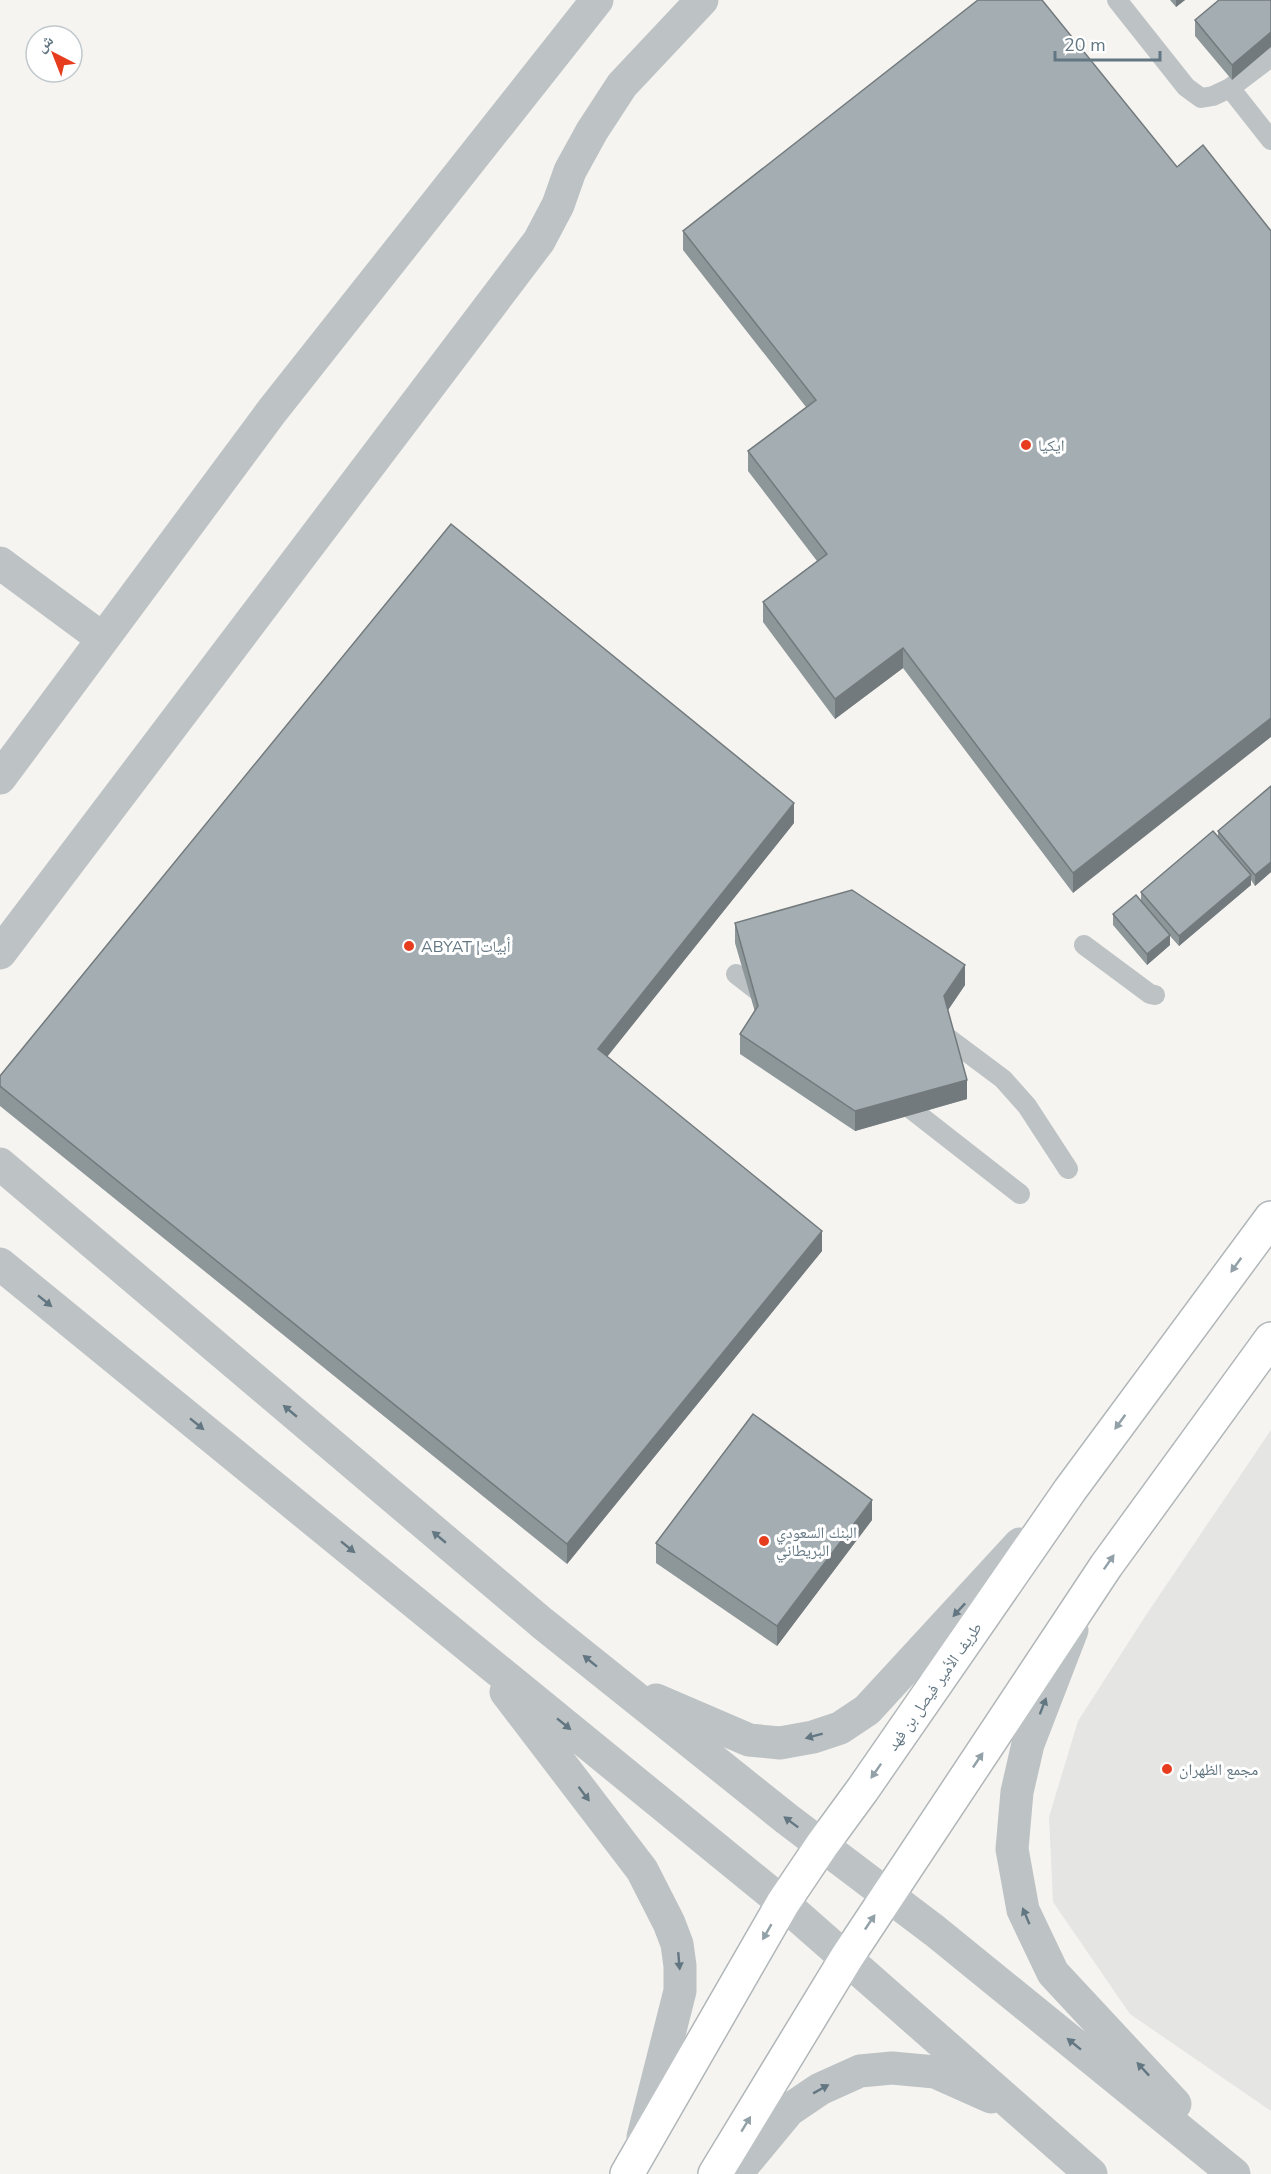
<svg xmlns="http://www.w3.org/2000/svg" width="1271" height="2174" font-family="'Nunito Sans','Noto Naskh Arabic',sans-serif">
  <rect width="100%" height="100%" fill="#f5f4f0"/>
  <!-- built -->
  <path fill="#e5e6e4" d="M1271,1430V2111L1130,2014L1053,1902L1049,1817L1078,1721L1148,1612Z"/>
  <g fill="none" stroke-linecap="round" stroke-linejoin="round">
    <defs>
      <path id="primary" d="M627,2174L783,1903L822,1845L863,1789L1070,1490L1271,1218
        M715,2174L847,1957L1106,1566L1271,1339"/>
    </defs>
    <!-- primary casing -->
    <use href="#primary" stroke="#b1b6b9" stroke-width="36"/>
    <!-- service -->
    <path stroke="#bdc2c5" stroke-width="20" d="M1117,0L1186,87L1201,98L1213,96L1230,88
      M1271,57L1230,88L1271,140
      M1084,945L1150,994L1155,995
      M736,974L767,998
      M936,1029L1003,1079L1027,1106L1068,1169
      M897,1098L1020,1194"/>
    <!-- minor -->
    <path stroke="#bdc2c5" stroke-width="33" d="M0,563L103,639
      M0,778L272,411L597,0
      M0,953L539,241L558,205L570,171L592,131L622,85L702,0"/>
    <!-- tertiary -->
    <path stroke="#bdc2c5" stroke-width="33" d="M0,1164L542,1623L787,1819L935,1931L1234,2174
      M0,1264L783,1903L1091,2174
      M1072,1630L1028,1744L1017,1792L1012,1849L1023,1910L1053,1973L1175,2104
      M506,1692L642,1870L669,1923L677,1944L680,1966V1991L643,2137
      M656,1700L749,1740L780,1743L813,1737L840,1728L867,1710L1020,1544
      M736,2174L789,2110L820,2089L860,2071L892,2068L935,2072L991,2097"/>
    <!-- primary -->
    <use href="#primary" stroke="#fff" stroke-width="33"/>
  </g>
  <!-- wall -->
  <path fill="#8d9699" d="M1170,0H1185L1176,7Z
    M1271,0L1232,80L1195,36V20Z
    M1177,167L1073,893L903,668L835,719L763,622V602L817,561L748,471V451L806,407L683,250V231Z
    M1271,786V872L1255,886L1251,880V885L1179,946L1170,936V945L1147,965L1113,925V914L1141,901V892L1218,836V831Z
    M794,823L607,1057L822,1251L567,1564L0,1106V1076Z
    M735,923L965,985L948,1010L967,1099L855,1131L740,1054V1034L755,1012L735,943Z
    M872,1520L777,1646L656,1563V1543Z"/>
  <!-- shaded-wall -->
  <path fill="#737a7d" d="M1176,0H1185L1176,7Z
    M1271,32V47L1232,80V65Z
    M903,648V668L835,719V699Z
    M1271,718V737L1073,893V873Z
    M794,803V823L598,1068V1049Z
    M1271,862V872L1255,886V875Z
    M1251,875V885L1179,946V936Z
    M1170,935V945L1147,965V954Z
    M965,965V985L944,1016V996Z
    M967,1080V1099L855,1131V1111Z
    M822,1231V1251L567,1564V1544Z
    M872,1500V1520L777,1646V1626Z"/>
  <!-- building -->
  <path fill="#a4aeb2" stroke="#737a7d" stroke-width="1.5" d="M978,0H1042L1177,167L1203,145L1271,231V718L1073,873L903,648L835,699L763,602L827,554L748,451L816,400L683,231Z
    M1219,0H1271V32L1232,65L1195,20Z
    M451,524L794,803L598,1049L822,1231L567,1544L0,1086V1076Z
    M1271,786V862L1255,875L1218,831Z
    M1213,831L1251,875L1179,936L1141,892Z
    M852,890L965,965L944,996L967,1080L855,1111L740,1034L758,1006L735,923Z
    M1136,895L1170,935L1147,954L1113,914Z
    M753,1414L872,1500L777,1626L656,1543Z"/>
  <!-- one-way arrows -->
  <defs><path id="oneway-solid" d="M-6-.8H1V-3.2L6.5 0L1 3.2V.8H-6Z" transform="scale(1.5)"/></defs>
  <g fill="#92a0a8">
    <use href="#oneway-solid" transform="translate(1236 1265) rotate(126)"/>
    <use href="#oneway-solid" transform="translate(1120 1422) rotate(126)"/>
    <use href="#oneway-solid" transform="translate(1109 1562) rotate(-55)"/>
    <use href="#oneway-solid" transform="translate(978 1760) rotate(-56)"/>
    <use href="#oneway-solid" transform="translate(876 1771) rotate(125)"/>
    <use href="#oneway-solid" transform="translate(870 1922) rotate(-56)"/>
    <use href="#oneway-solid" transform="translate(767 1932) rotate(120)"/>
    <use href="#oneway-solid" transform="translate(746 2124) rotate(-59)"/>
  </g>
  <g fill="#637782">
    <use href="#oneway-solid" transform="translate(45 1301) rotate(39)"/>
    <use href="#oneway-solid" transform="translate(290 1411) rotate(-140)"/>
    <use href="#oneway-solid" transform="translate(197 1424) rotate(39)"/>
    <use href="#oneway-solid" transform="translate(439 1537) rotate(-140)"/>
    <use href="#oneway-solid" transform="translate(348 1547) rotate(39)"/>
    <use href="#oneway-solid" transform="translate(959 1610) rotate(133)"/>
    <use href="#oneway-solid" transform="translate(590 1661) rotate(-141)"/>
    <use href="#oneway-solid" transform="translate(1043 1706) rotate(-69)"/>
    <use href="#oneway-solid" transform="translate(564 1724) rotate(39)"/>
    <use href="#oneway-solid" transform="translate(814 1736) rotate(165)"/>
    <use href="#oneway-solid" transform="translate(584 1794) rotate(53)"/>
    <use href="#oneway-solid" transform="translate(791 1822) rotate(-143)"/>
    <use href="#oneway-solid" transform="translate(1026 1916) rotate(-113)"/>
    <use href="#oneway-solid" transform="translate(679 1961) rotate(85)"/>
    <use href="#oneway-solid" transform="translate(1074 2044) rotate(-141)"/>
    <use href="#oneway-solid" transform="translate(1143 2069) rotate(-133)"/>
    <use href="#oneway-solid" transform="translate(821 2089) rotate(-29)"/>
  </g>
  <!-- markers -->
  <g fill="#e73d1f" stroke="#fff" stroke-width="2">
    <circle cx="1026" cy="445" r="6"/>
    <circle cx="409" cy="946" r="6"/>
    <circle cx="764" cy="1541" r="6"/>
    <circle cx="1167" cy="1769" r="6"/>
  </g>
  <g text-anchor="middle" stroke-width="6" stroke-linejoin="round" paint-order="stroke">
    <!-- poi labels -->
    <g font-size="16" fill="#637782" stroke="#fff" text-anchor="start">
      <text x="1038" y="451">ايكيا</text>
      <text x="421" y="952">ABYAT |أبيات</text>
      <text x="776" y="1538">البنك السعودي<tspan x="776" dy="18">البريطاني</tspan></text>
      <text x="1179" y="1775">مجمع الظهران</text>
    </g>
    <!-- street labels -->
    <g font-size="16" fill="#637782" stroke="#fff">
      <text transform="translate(934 1686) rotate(-55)" y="6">طريف الأمير فيصل بن فهد</text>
    </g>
  </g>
  <!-- north arrow -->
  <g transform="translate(54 54) rotate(318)"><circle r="28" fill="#ffffff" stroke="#c1c9cd" stroke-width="1.5"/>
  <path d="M0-4.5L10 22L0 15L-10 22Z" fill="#e73d1f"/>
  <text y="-9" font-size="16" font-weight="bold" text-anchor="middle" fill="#637782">ش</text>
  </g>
  <!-- scale -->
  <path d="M1055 51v9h105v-9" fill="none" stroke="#637782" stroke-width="3"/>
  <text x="1064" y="51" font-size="18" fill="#637782" stroke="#ffffff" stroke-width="4.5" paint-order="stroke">20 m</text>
</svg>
